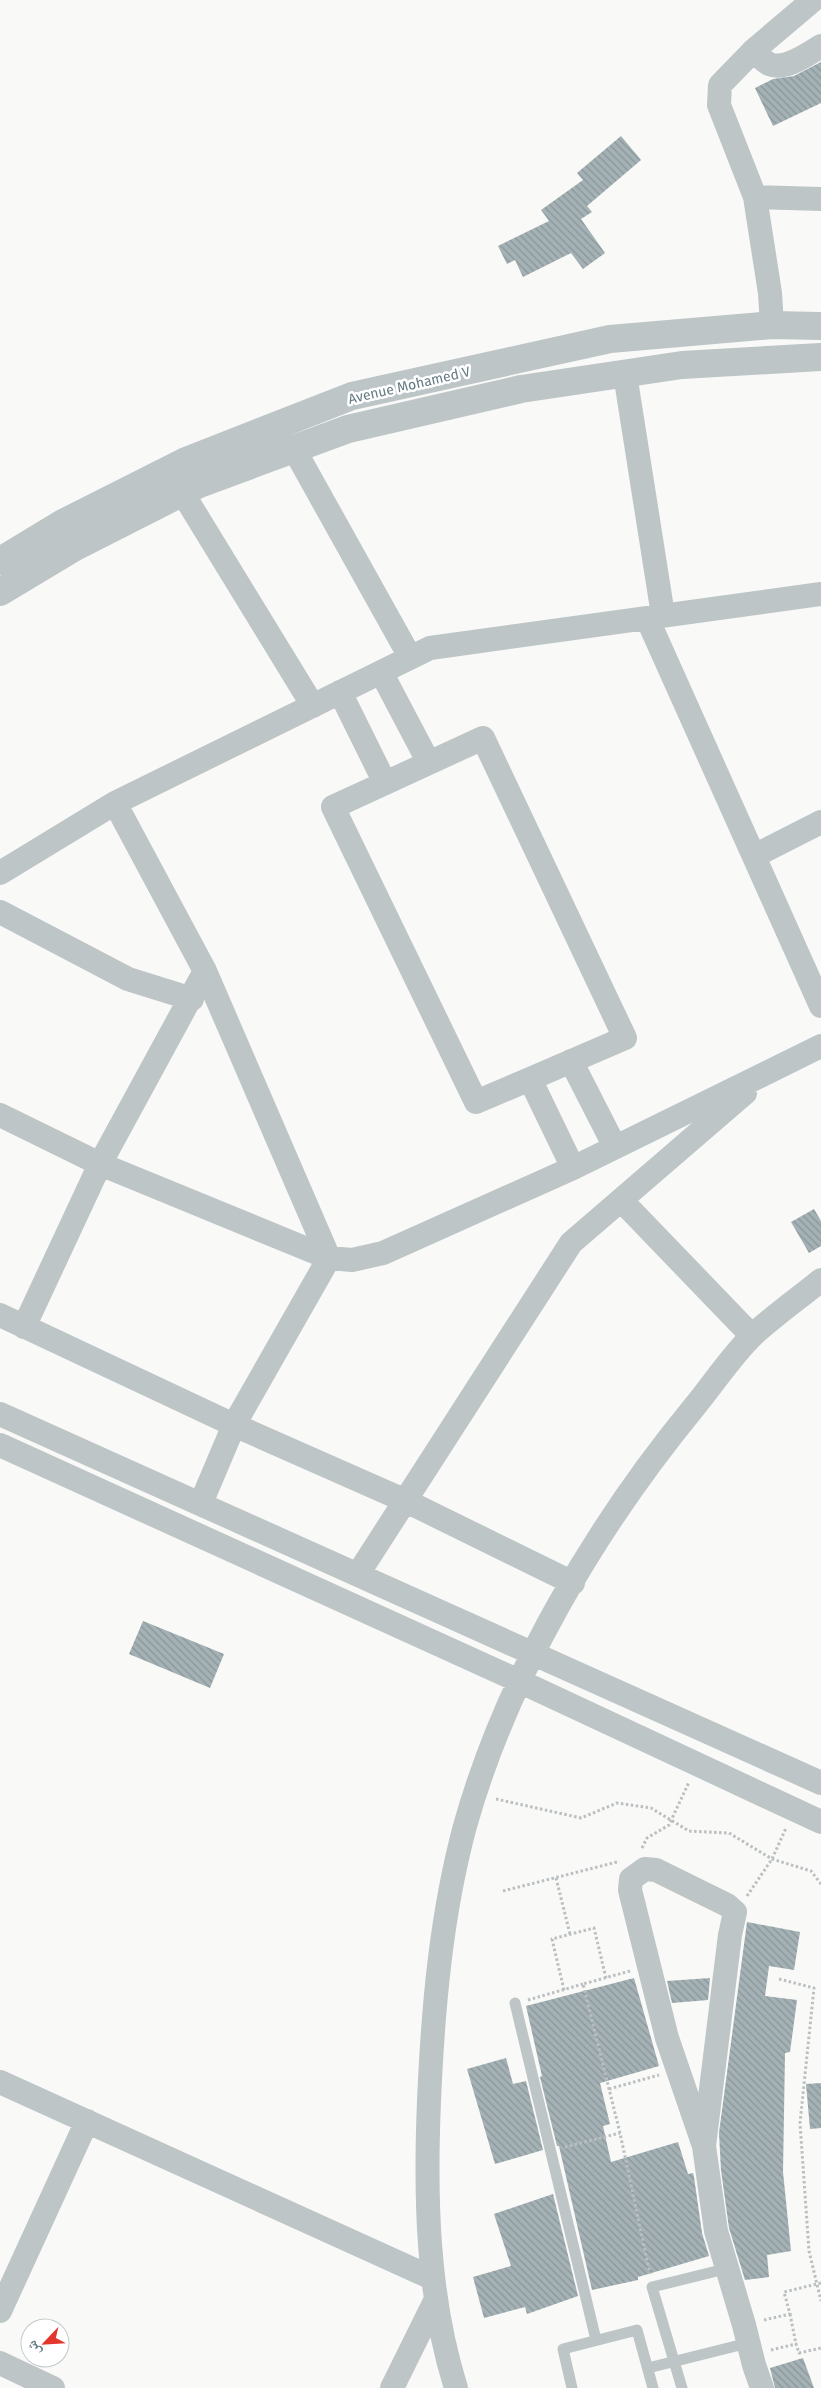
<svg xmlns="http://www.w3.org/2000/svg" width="821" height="2388" font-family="'Fira Sans','Noto Naskh Arabic',sans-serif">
  <defs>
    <pattern id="building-back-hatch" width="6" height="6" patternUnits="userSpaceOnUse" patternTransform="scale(1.25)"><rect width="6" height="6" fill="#a4b1b5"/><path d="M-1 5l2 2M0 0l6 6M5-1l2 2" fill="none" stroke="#899599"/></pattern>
  </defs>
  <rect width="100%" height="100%" fill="#f9f9f7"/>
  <!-- building -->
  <path fill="url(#building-back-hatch)" d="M821,62V103L773,126L755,88L773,79L794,76Z
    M621,136L641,160L587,206L592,212L581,219L605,253L583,269L571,253L523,277L515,260L507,264L498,246L549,221L541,210L583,180L577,173Z
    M814,1209L821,1221V1246L809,1253L791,1222Z
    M143,1621L224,1654L210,1688L129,1654Z
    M747,1922L800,1932L794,1970L769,1966L765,1996L797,2000L790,2052L785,2053L783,2172L791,2251L767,2255L769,2277L745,2280L729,2228L721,2170L719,2133Z
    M634,1978L659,2066L600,2083L610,2124L603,2126L611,2162L678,2142L688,2174L693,2173L694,2177L702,2233L709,2256L638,2277V2280L592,2290L559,2146H557L540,2077L542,2076L526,2006Z
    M710,1978L708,2000L672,2003L667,1981Z
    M506,2058L513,2084L526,2081L543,2150L495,2164L467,2069Z
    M821,2083V2128L810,2129L806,2084Z
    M553,2194L578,2296L527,2314L525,2307L484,2318L473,2277L511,2266L494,2214Z
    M803,2358L814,2388H775L770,2368Z"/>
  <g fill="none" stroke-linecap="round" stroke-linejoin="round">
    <!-- path -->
    <path stroke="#babfc1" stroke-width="3" stroke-dasharray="2.5 2.5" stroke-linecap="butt" d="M496,1799L581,1818L617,1803L651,1808L689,1831L729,1833L772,1859L811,1871L821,1884
      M642,1848L647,1838L669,1825L689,1782
      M556,1878L570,1934
      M503,1891L617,1862
      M747,1896L772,1859L786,1828
      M630,1971L583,1984L620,2133L650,2274
      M779,1979L814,1988L800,2123L809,2251L821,2301
      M564,1990L552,1939L594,1928L606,1978
      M528,2000L583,1984
      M609,2089L659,2075
      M565,2147L620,2133
      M790,2314L796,2344
      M764,2320L790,2314L784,2292L821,2283
      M771,2350L796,2344L799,2353L821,2348"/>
    <!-- service -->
    <path stroke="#bdc5c7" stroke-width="11" d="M515,2003L596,2340
      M648,2368L748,2343
      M572,2388L563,2349L637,2330L653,2388
      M682,2388L652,2287L725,2269"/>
    <!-- minor -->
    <path stroke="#bdc5c7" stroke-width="24" d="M753,51L813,0
      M755,197L821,199
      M772,325L770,293L755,197L719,105L720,85L753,51C758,54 763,61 769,64C785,71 808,54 821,46
      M625,374L663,615
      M294,449L410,657
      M182,492L313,706
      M647,618L821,1006
      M381,672L429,763
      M340,692L385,783
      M115,803L205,971L329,1258L234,1425L201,1503
      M754,856L821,822
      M0,873L115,803L430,648L821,594
      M0,912L128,979L192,999
      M571,1061L615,1147
      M530,1079L625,1038L483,738L333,807L476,1102L530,1079L573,1168
      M0,1115L100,1164L329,1258L352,1260L383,1253L573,1168L821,1046
      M621,1200L752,1336
      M0,1315L234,1425L406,1501L573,1583
      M24,1327L100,1164L205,971
      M0,1414L821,1783
      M0,1445L519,1681L821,1822
      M358,1574L571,1243L745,1093
      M0,2082L432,2278
      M704,2146L730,1935L735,1912L727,1905L656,1870L645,1869L631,1879L630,1890L667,2038L704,2146L716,2231L744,2325L754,2365L762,2388
      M0,2311L87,2121
      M0,2363L53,2388
      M392,2388L435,2301
      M456,2388C427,2296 425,2197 429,2101C433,2008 441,1915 465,1826C507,1676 597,1525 695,1406C714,1383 732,1355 754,1334C775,1315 799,1298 821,1280"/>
    <!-- tertiary -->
    <path stroke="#bdc5c7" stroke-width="28" d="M0,561L63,523L186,461L352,396L610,339L772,325L821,326
      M0,592L75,547L199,484L348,429L521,389L682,365L821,357"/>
  </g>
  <g text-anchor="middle" stroke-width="5" stroke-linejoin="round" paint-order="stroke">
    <!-- street labels -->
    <g font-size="14" fill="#647a82" stroke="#fff">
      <text transform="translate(409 385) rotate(-13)" y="5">Avenue Mohamed V</text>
    </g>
  </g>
  <!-- north arrow -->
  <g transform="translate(45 2343) rotate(245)"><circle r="24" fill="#ffffff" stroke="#c1cacd"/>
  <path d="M0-4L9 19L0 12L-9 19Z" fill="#e3362d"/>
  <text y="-8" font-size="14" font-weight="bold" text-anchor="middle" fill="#647a82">ش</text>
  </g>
</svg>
